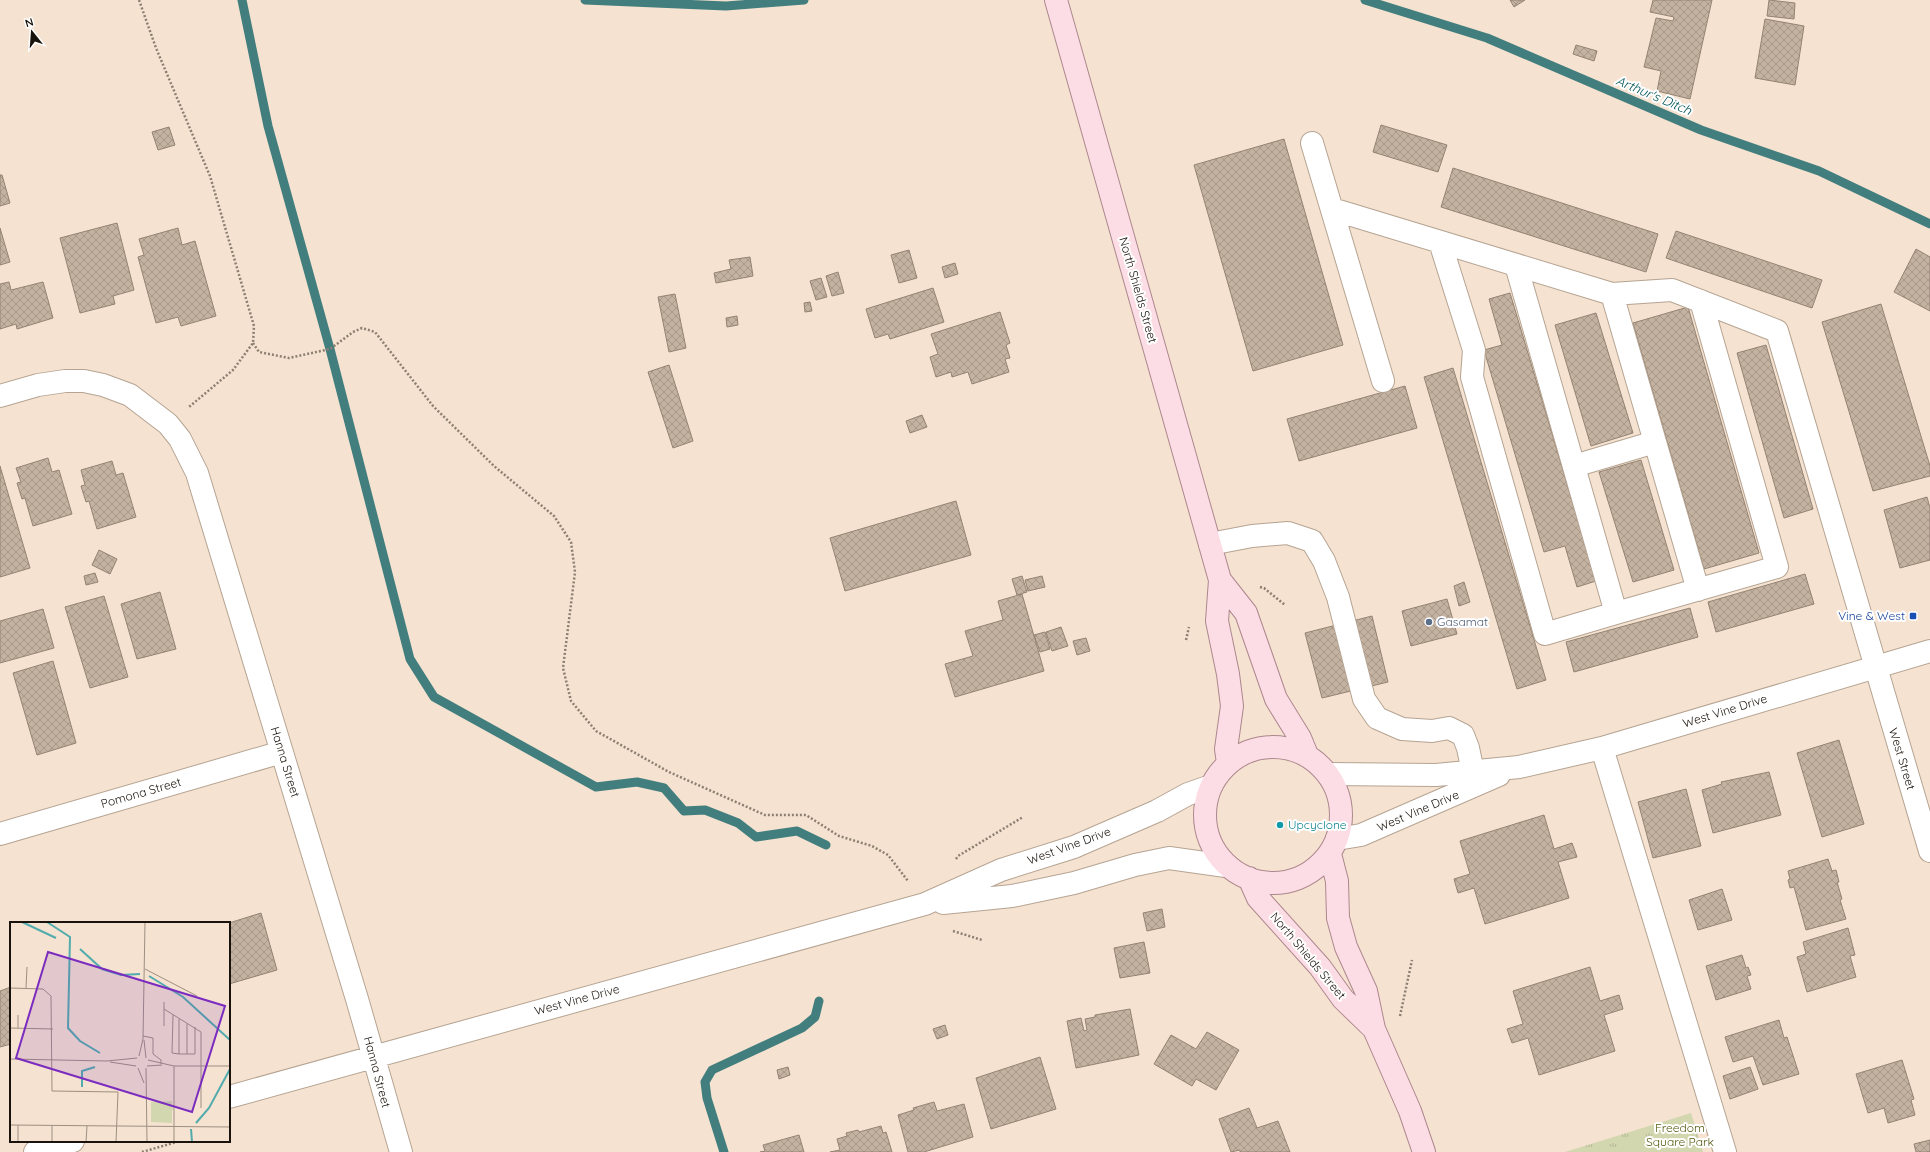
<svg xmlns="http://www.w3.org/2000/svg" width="1930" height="1152" font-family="Quicksand,sans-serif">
  <defs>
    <pattern id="park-tufts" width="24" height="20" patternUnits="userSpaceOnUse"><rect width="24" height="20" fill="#d2d7b0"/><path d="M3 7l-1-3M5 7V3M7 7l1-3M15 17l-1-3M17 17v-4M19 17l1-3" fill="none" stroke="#b4b896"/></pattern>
    <pattern id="building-cross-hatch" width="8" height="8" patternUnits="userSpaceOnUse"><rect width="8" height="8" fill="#c4b2a1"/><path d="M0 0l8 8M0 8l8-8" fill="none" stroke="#a89889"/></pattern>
  </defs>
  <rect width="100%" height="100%" fill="#f5e2d0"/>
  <!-- park -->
  <path fill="url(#park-tufts)" d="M1691,1113L1703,1152H1565Z"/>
  <!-- pitch -->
  <path fill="#d2d7b0" d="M1692,1124L1700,1152H1625L1623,1144Z"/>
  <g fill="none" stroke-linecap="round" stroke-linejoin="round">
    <!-- stream -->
    <path stroke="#417e7d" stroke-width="9" d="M242,0L268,126L330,349L410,659L434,697L596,787L637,782L664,788L684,811L705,810L738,823L756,837L797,831L826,845
      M585,0L726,6L804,0
      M1365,0L1487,38L1701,130L1819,171L1930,224
      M724,1152L707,1098L705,1082L712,1070L802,1028L815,1017L819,1001"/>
  </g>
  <!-- building -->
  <path fill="url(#building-cross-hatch)" stroke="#948373" d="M1510,0H1525L1514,7Z
    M1653,0H1712L1690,99L1657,91L1661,71L1644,67L1656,18L1673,21L1674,17L1650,12Z
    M1769,0L1795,3L1794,19L1767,16Z
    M1765,19L1804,26L1795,85L1755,78Z
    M1576,45L1597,51L1594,61L1573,54Z
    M1381,125L1447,145L1438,172L1373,152Z
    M169,127L175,145L158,150L152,132Z
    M1284,139L1343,345L1253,371L1194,165Z
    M1453,168L1658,234L1646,272L1441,207Z
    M0,175H2L10,203L0,206Z
    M117,223L134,290L113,296L115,304L80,313L60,238Z
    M0,228L10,262L0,265Z
    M178,228L182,245L195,241L216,316L181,326L178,317L156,323L138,257L144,255L139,239Z
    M1676,231L1822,280L1812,308L1666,258Z
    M1916,249L1930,257V311L1894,292Z
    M909,250L917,278L899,283L891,255Z
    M750,257L753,276L716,283L714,273L731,269L729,260Z
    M955,263L958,274L945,278L942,267Z
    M838,272L844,293L832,296L826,276Z
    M821,278L827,297L816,300L810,281Z
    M9,282L11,290L43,282L53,318L17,329L16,324L0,329V284Z
    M933,288L944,322L890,339L888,334L875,338L866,309Z
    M1510,293L1596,581L1577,587L1565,546L1544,552L1484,350L1502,345L1489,299Z
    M675,294L686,348L669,352L658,297Z
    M810,302L812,311L805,312L804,303Z
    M1881,304L1930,466V476L1873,491L1822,322Z
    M1688,307L1759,553L1704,569L1633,323Z
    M1000,312L1010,343L1006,345L1010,358L1005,359L1009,372L972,384L968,372L952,377L951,372L936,377L930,357L938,354L931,334Z
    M1596,313L1633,433L1591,446L1555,325Z
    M737,316L738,325L727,327L726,318Z
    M1766,345L1813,509L1784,518L1737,353Z
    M669,365L693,441L673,448L648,372Z
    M1453,368L1546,680L1517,689L1424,377Z
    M1405,386L1417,428L1299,461L1287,419Z
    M922,415L927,427L910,433L906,421Z
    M48,458L52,472L59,470L72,514L33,526L25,498L22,499L17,483L21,482L16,468Z
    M1641,460L1674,570L1633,582L1599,472Z
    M112,461L116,475L123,473L136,517L97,529L89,501L86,502L81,486L85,485L81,470Z
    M0,466L30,568L0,577Z
    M1927,497L1930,508V560L1900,568L1884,510Z
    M956,501L971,555L845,591L830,538Z
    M99,550L117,559L110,574L92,565Z
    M95,573L98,582L86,585L84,576Z
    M1805,574L1814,604L1716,632L1708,602Z
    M1022,576L1027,592L1017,595L1012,579Z
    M1042,576L1045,587L1028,591L1025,580Z
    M1464,582L1470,602L1459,606L1454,586Z
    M160,592L176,649L137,659L121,604Z
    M1022,594L1044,671L955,697L945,664L973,656L965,631L1003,620L998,601Z
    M104,596L128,677L90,688L65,607Z
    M1447,599L1457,634L1411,646L1402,611Z
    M1690,608L1698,637L1574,672L1566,642Z
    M43,609L54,648L0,663V621Z
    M1372,616L1388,682L1322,698L1305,633Z
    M1061,627L1068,646L1052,651L1046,632Z
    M1045,632L1050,649L1040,652L1034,635Z
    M1086,638L1090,651L1077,655L1073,641Z
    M53,661L76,743L37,755L13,673Z
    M1839,740L1864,824L1822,837L1797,753Z
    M1769,772L1781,815L1713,833L1702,790L1722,784L1721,782Z
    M1686,789L1701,846L1653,858L1638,802Z
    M1544,815L1554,849L1572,843L1577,857L1558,862L1569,898L1485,924L1474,888L1458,893L1454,879L1470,874L1460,841Z
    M1828,859L1832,871L1836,870L1839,882H1837L1842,899L1840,900L1846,919L1806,930L1794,887L1790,888L1788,880L1790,879L1788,871Z
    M1722,889L1732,920L1698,930L1689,900Z
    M1162,909L1165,927L1147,931L1143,913Z
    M261,913L277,970L229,984V923Z
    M1848,928L1855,955L1850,956L1856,977L1807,992L1797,957L1806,954L1803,942Z
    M1144,942L1150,973L1120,978L1114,948Z
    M1742,955L1746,968L1748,967L1751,975L1747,976L1751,989L1716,1000L1706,966Z
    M1590,967L1600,1001L1619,995L1623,1009L1604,1015L1615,1051L1539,1075L1528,1038L1512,1043L1507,1029L1523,1024L1513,991Z
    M11,987V1044L0,1047V991Z
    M1130,1009L1139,1055L1076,1068L1067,1021L1081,1018L1084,1031L1087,1030L1085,1019L1095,1017V1015Z
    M1779,1020L1784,1038L1787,1037L1799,1074L1763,1085L1753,1056L1733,1062L1725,1037Z
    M945,1025L948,1035L937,1039L933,1029Z
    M1207,1032L1239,1050L1216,1090L1196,1079L1192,1086L1154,1064L1171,1035L1196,1049Z
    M1040,1057L1056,1109L991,1129L976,1078Z
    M1902,1060L1914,1099L1911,1100L1915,1115L1888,1123L1884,1108L1868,1113L1856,1074Z
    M788,1067L790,1075L779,1079L777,1070Z
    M1750,1067L1758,1089L1730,1099L1723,1076Z
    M934,1102L937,1111L964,1104L973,1137L924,1152H908L898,1115L914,1110L913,1108Z
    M1249,1108L1257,1128L1278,1121L1290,1152H1240V1150L1231,1152L1219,1119Z
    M881,1126L883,1133L886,1132L892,1152H830L840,1150L837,1139L847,1136L846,1133L858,1130L859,1132Z
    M799,1135L804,1152H760L765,1151L763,1145Z
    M1930,1140V1152H1916L1914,1144Z"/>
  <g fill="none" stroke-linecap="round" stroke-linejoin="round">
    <defs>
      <path id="minor" d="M1312,143L1383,381
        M1332,209L1612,294L1672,290L1777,331L1930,851
        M1440,242L1474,350L1472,377L1545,634L1616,613
        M1516,265L1616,613L1777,567L1701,301
        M1612,294L1698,590
        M0,396L38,385L65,381H84L103,385L130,395L168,424L180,439L197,473L357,999L401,1152
        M1574,466L1655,442
        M1210,544L1252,536L1288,533L1312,541L1324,561L1338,597L1364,699L1377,718L1402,729L1432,731L1449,728L1463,735L1468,748L1473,772
        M1602,748L1725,1152
        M1329,774L1436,775L1519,767L1602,748L1930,651
        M0,834L282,752
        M1337,839L1361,835L1499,775
        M943,903L1012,896L1074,883L1135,865L1169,858L1226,866
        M229,1097L925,904L1001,870L1074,847L1157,811L1188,794L1211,786
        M35,1152L73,1141"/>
      <path id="major" d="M1056,0L1220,580L1217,621L1228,674L1232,706L1226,749L1228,763
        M1220,580L1246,613L1276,699L1300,738L1307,755
        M1205 815a68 68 0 1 1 136 0a68 68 0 1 1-136 0Z
        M1330,854L1337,881L1338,918L1346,947L1366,991L1374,1029L1410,1111L1424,1152
        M1249,878L1258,898L1320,967L1343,999L1374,1029"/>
    </defs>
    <!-- minor casing -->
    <use href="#minor" stroke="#b6a493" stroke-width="24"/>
    <!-- major casing -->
    <use href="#major" stroke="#ad878e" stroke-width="24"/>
    <!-- path -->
    <path stroke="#8c7f72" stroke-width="2.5" stroke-dasharray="2 2" stroke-linecap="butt" d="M139,0L156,48L210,176L254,326L253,343L233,370L189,407
      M253,343L259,352L289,358L330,349L353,332L362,328L375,332L433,406L494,466L554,516L571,542L575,572L563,668L571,701L596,731L669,772L765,815H806L839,836L872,846L888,855L908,881
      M1260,587L1264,588L1285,605
      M1186,640L1189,627
      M956,859L958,856L1023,817
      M953,931L982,940
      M1400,1016L1412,960
      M142,1152L180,1141"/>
    <!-- minor -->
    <use href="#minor" stroke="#fff" stroke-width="22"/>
    <!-- major -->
    <use href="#major" stroke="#fddde5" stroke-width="22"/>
  </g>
  <!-- markers -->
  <rect fill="#1a4fb4" stroke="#fff" stroke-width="1.5" x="1909" y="612" width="8" height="8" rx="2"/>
  <circle fill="#5c6f8a" stroke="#fff" stroke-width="1.5" cx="1429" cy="622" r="4"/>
  <circle fill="#0f9aa8" stroke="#fff" stroke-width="1.5" cx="1280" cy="825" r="4"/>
  <g text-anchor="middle" stroke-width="4" stroke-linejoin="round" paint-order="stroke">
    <!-- street labels -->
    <g font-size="12" fill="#1a130d" stroke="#fff">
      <text transform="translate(1138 290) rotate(74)" y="4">North Shields Street</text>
      <text transform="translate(1725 711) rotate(-17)" y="4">West Vine Drive</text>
      <text transform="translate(1902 759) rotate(73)" y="4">West Street</text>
      <text transform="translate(285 762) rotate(73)" y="4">Hanna Street</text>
      <text transform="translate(141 793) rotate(-16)" y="4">Pomona Street</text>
      <text transform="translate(1418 811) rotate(-23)" y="4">West Vine Drive</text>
      <text transform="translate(1069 846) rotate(-20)" y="4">West Vine Drive</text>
      <text transform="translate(1308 956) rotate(50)" y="4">North Shields Street</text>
      <text transform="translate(577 1000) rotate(-15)" y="4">West Vine Drive</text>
      <text transform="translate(377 1072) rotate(75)" y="4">Hanna Street</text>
    </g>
    <!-- transit labels -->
    <g font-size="12" fill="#164399" stroke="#fff" text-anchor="end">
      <text x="1905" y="620">Vine &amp; West</text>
    </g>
    <!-- service labels -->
    <g font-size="12" fill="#4e5e75" stroke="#fff" text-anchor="start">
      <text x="1437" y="626">Gasamat</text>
    </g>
    <!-- culture labels -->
    <g font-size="12" fill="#0d838f" stroke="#fff" text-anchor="start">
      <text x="1288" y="829">Upcyclone</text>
    </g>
    <!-- park labels -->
    <g font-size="12" fill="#565a10" stroke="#fff">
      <text x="1680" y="1132">Freedom<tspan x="1680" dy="14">Square Park</tspan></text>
    </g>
    <!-- water labels -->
    <g font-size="13" font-style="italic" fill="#025657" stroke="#fff">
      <text transform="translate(1654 95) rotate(23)" y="5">Arthur's Ditch</text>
    </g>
  </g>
  <!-- overview -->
  <g transform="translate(10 922)">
    <rect width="220" height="220" fill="#f5e2d0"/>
    <path d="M162,179V201L141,200V180Z" fill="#d2d7b0"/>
    <path d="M153 186a5 5 0 1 1 10 0a5 5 0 1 1-10 0Z" fill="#d2d7b0"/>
    <path fill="none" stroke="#52acad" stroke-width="2" d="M12,0L46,16M37,0L60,15L58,106L70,119L90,131M70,27L92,47L111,53L130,52M139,54L173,75L220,118M72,165V149L85,145M186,201L199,186L220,147M181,207L182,220"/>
    <path fill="none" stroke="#9d8f82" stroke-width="1" d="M135,47L187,74M0,66L33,67L41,74L42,169L108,170L106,220M16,66L17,45M154,87L191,110V186M163,93L162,131L169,132M169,97V132H185V105M154,104V80M0,106L43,107M8,106V93M133,114L143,116V132L151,138V142M134,118L136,136M177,132V102M129,134L133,117L135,0M0,137L97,139L127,136M138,138L164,144H220M100,140L126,144M137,144L152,143M128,146L134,161M136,146L137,220M0,203L220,205M8,220V203M42,220V203M76,220L77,204M164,220V144"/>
    <path fill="#7b2cbf" fill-opacity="0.15" stroke="#7b2cbf" stroke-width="2" d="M38,30L215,84L182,190L6,136Z"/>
    <rect width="220" height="220" fill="none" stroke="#1a130d" stroke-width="2"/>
  </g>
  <!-- north arrow -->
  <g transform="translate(32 32) rotate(343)" stroke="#ffffff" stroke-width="3" paint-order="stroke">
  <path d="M0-3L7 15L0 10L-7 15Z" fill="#1a130d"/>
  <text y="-6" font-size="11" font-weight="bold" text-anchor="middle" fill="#1a130d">N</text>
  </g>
</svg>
